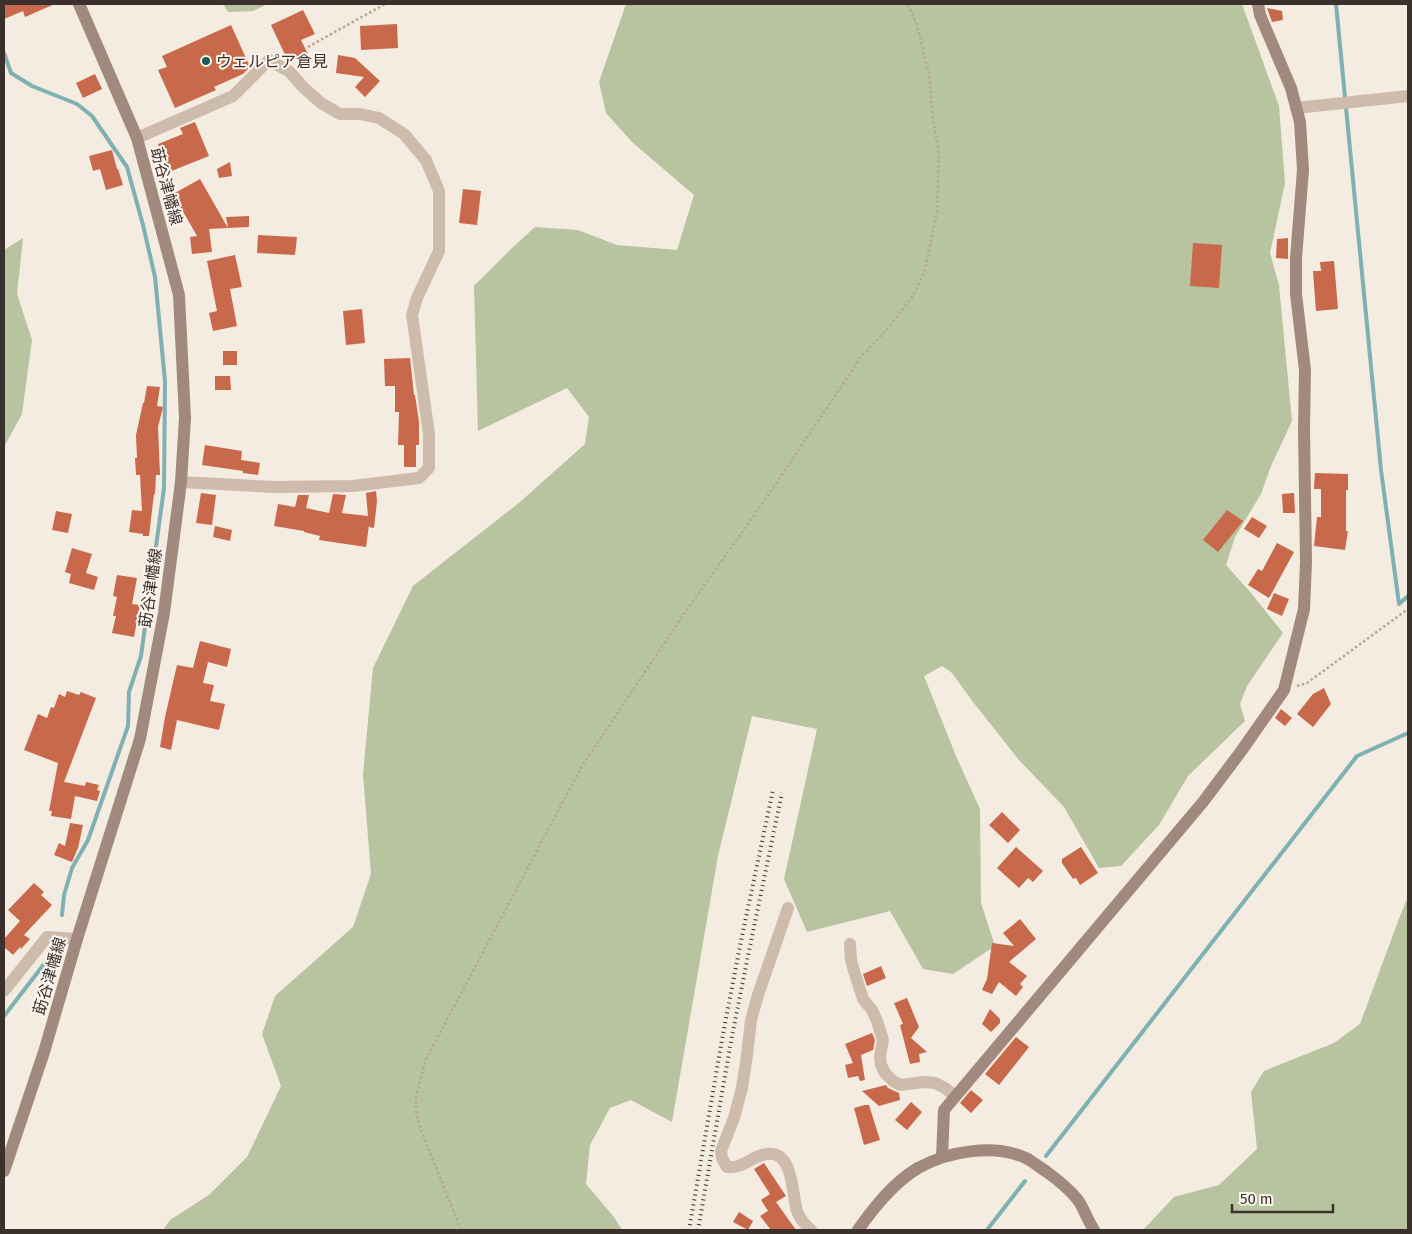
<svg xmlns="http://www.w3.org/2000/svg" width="1412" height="1234" font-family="'Fira Sans','Noto Sans JP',sans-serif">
  <rect width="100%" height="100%" fill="#f4ebe1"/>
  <!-- green -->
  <path fill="#b8c4a0" d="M223,4H268L253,11L228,12Z
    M626,4H1242L1279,106L1285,183L1270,253L1279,285L1292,421L1271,466L1261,494L1235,537L1226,565L1251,593L1283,633L1247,686L1240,704L1245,721L1188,776L1159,825L1121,866L1099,868L1064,807L1019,760L973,702L952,673L942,666L924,676L956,756L980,809L981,903L995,946L953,974L923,969L890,911L807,932L784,879L817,729L752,716L718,856L672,1122L631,1100L610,1108L590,1145L586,1184L614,1217L622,1230H163L170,1220L209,1195L247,1157L281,1086L262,1034L275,996L353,927L371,874L363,774L373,668L413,586L520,502L585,444L589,417L567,388L478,431L474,286L511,249L535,227L578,230L617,245L677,250L694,195L632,142L606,113L599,82Z
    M23,238L17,294L32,340L22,414L4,447V250Z
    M1408,897V1230H1143L1174,1197L1219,1185L1257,1149L1251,1092L1264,1071L1334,1043L1360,1024L1400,916Z"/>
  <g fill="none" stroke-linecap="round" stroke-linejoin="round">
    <!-- stream -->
    <path stroke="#7fb0b2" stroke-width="4" d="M1336,4L1381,470L1399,604L1408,596
      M4,53L11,73L32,86L77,104L92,116L127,167L143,225L155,277L165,381L164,488L141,656L129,692L128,726L88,840L72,868L64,895L62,915
      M4,1016L48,959
      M1046,1156L1357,756L1408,733
      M987,1230L1025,1181"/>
  </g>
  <!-- building -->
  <path fill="#c8694b" d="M4,4H55L25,17L23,11L4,19Z
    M1267,8L1282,11L1283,20L1272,22Z
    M303,10L315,34L301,40L308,54L290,62L288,61L271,25Z
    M397,24L398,48L361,50L360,26Z
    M231,25L250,67L243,74L214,87L216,90L175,108L158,70L167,67L162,56Z
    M338,55L355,58L380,81L365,97L355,87L364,77L336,73Z
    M95,74L102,89L83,98L76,83Z
    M195,122L209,156L169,172L158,144L183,134L180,128Z
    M112,150L117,169H118L123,185L106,190L100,169L93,171L89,156Z
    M230,162L232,176L219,178L217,169Z
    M200,179L228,228L209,229L212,252L192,254L190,237L197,236L173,194Z
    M463,189L481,191L477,225L459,223Z
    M249,216V227L228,228L226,217Z
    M258,235L297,237L295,255L257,253Z
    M1288,238V259L1276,258L1277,239Z
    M1193,243L1222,245L1219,288L1190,286Z
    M235,255L242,287L230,289L237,326L213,331L209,313L217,311L207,261Z
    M1334,261L1338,309L1316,311L1313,271H1321L1320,262Z
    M362,309L365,343L346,345L343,311Z
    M223,351H237V365H223Z
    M410,358L414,395H415L419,422V445H416V467H404V445H398L399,412H395V386H385L384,359Z
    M215,376H230L231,390H215Z
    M147,386L160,387L157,406L163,407L158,427L160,475H156L155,494H154L149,536H143V534L129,532L132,510L142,511L140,475H136L135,458H137L136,435L143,403H144Z
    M205,445L242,451L241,460L260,463L258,475L243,473V471L202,465Z
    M1315,473L1348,474V490H1346V531H1348L1345,550L1314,546L1317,517H1321V489H1314Z
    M376,491L377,501L374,528L369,527V525L366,547L319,540L320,536L304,532V531L274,526L278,504L295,507L298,495H309L306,508L329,513L333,494L346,495L342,513L368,516L366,493Z
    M201,493L216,495L212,525L196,523Z
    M1294,493L1295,513H1283L1282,494Z
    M1227,510L1243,521L1218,552L1203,540Z
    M56,511L72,514L68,533L52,530Z
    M1252,517L1267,526L1259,538L1244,529Z
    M215,526L232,530L230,541L213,537Z
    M1277,543L1294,552L1269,598L1248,585L1258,569L1262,571Z
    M72,548L92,554L86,573L98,577L94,590L69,583L71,574L65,572Z
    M117,575L137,578L132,604L140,605L134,637L112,633L116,616H113L117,597L113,596Z
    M1274,593L1289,599L1282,616L1267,609Z
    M200,641L231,649L227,667L208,662L203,683L214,685L210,701L225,704L219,730L177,720L171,750L160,747L165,717L177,665L193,668Z
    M1324,688L1331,704L1313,727L1297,714L1313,694Z
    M67,691L79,695L81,692L96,698L64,782L85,786L86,782L99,785L97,790L100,791L97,801L75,796L71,819L51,816L52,811H49L58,763L24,750L38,714L47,718L51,707L54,708L59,694L65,697Z
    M1281,709L1292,718L1285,726L1275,718Z
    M1002,812L1020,830L1008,843L989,825Z
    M70,823L83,825L78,848L72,862L54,855L59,843L65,846Z
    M1016,847L1043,871L1033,882L1028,878L1019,888L997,868Z
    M1081,847L1098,873L1080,885L1076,878L1073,879L1062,863V859Z
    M34,883L44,892L41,895L52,905L24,935L30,939L21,949L20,947L13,955L4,947V939L20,921L8,910Z
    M1020,919L1036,939L1009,962L1027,976L1020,984L1023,987L1016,996L999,982L992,994L982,990L987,979L992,943L1014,946L1003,933Z
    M881,966L886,978L867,986L863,974Z
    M907,998L919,1027L911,1038L927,1052L919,1054L920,1062L910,1064L900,1025L903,1024L894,1003Z
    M990,1009L1000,1019V1023L991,1032L982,1024Z
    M872,1033L875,1040L873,1050L861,1055L865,1080L860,1081L858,1076L848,1078L845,1065L853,1063L845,1044Z
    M1016,1037L1029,1047L999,1085L985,1074Z
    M886,1085L888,1088L899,1093L900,1100L879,1106L862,1091Z
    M971,1090L983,1100L971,1113L960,1103Z
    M911,1102L922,1112L907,1130L895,1120Z
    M865,1105H869L880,1140L864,1145L854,1108Z
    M764,1163L786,1196L776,1202L796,1230H771L760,1216L768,1211L761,1200L770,1194L754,1169Z
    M739,1212L753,1221L748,1230L733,1222Z"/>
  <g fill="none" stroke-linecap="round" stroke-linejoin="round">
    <!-- path -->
    <path stroke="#b9a596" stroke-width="2.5" stroke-dasharray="2.5 2.5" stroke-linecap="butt" d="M308,47L385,4
      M1297,686L1307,683L1408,609
      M461,1230L421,1130L416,1112V1097L426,1059L582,766L686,611L767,497L861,357L888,328L913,296L925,270L937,211L939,153L933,120L929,75L917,25L908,4"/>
    <!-- street -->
    <path stroke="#cdbbac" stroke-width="12" d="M1296,108L1408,96
      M137,138L233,96L269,60L290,72L303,87L321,103L340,114H360L379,118L404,134L426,160L439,191V251L417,298L412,315L429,434V468L419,478L353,486L273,487L181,482
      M788,908L758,995L751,1020L747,1055L742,1088L734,1118L721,1151L722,1158L727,1167C743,1169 753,1155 767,1154C794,1150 792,1196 797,1211C800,1219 804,1224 811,1230
      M850,944L851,960L854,971L863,999L872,1010L877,1021L883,1040L880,1056L881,1065L885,1073L893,1081L900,1085L924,1082L935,1083L945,1088L955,1096
      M4,991L47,937L77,939"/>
    <!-- secondary -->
    <path stroke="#a18a7d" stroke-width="12" d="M942,1157L944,1110L1203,802L1242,750L1284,690L1304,609L1306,562L1304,429L1305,370L1296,294V258L1303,170L1300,122L1291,88L1260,15L1258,4
      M4,1171L44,1052L77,939L140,739L164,613L181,482L185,418L179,295L137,138L79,4
      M858,1230C874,1207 893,1183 918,1168C949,1151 995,1143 1028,1159C1034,1163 1041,1168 1047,1172C1058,1180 1069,1189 1078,1200C1084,1209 1088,1221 1094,1230"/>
    <!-- rail -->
    <path stroke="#3b302b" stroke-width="4" stroke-dasharray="1 4" stroke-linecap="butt" d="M689,1230L723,1034L741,941L773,790
      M698,1230L732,1036L751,941L782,793"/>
  </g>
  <!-- markers -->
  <circle fill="#1f5a5e" stroke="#fbf5ee" stroke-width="2" cx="206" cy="61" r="5"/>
  <g text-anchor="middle" stroke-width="4" stroke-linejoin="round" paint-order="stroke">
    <!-- poi labels -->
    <g font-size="16" fill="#3b302b" stroke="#fbf5ee" text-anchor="start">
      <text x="216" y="67">ウェルピア倉見</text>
    </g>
    <!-- street labels -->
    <g font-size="16" fill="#3b302b" stroke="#fbf5ee">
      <text transform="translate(167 186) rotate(75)" y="6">莇谷津幡線</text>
      <text transform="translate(150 588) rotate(-82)" y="6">莇谷津幡線</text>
      <text transform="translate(49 976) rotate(-74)" y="6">莇谷津幡線</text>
    </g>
  </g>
  <!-- border -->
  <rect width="1412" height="1234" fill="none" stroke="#3b302b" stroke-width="10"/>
  <!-- scale -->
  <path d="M1232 1204v8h101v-8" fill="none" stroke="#3b302b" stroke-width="2.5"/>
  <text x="1240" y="1204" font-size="15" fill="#3b302b" stroke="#fbf5ee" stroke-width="4" paint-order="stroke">50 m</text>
</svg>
